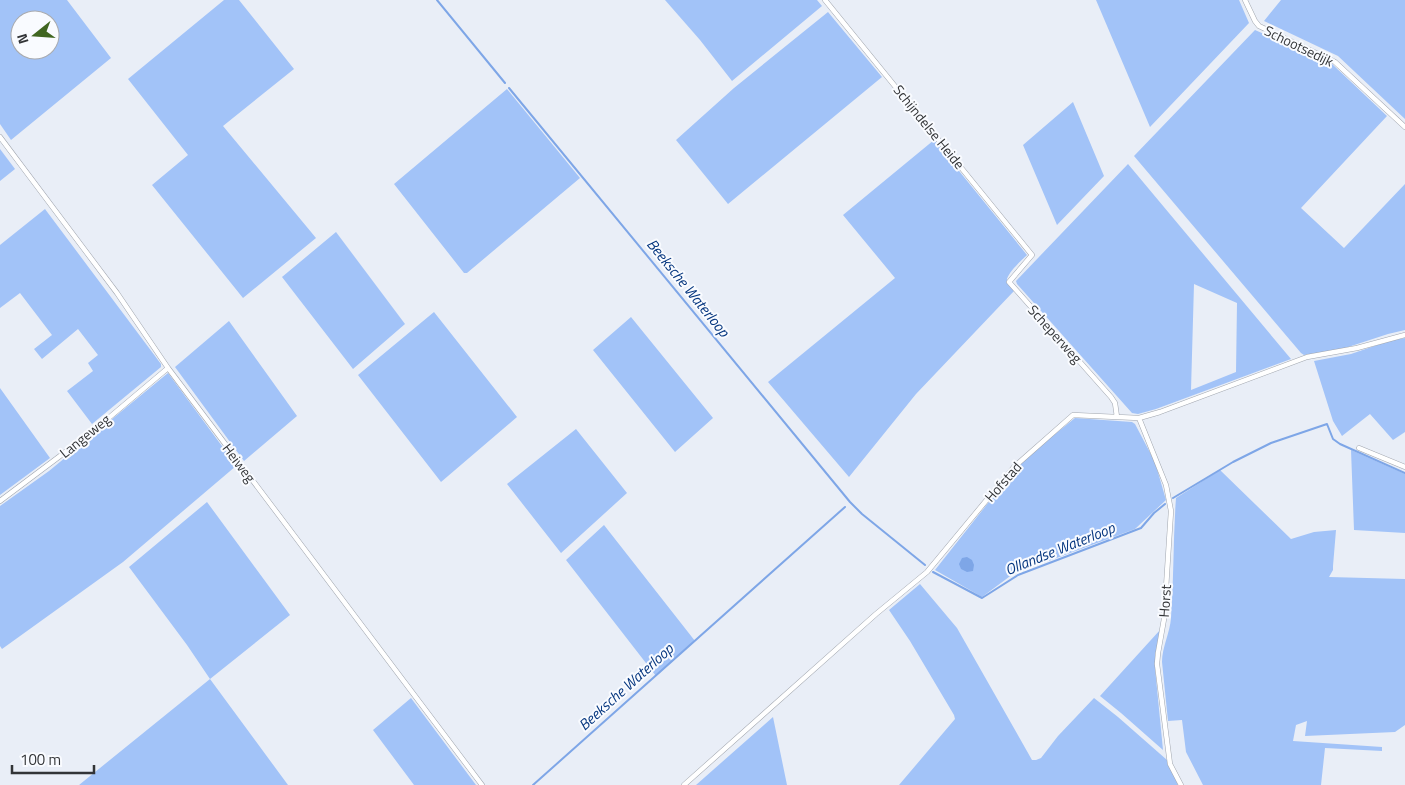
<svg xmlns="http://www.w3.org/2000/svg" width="1405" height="785" font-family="'Titillium Web',sans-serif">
  <rect width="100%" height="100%" fill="#e9eef7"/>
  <!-- green -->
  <path fill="#a2c3f8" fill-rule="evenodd" d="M0,0H67L111,58L11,140L0,124ZM20,20H50V50H20Z
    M224,0H239L294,69L223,126L316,238L243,298L152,185L188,155L128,79Z
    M665,0H817L822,6L732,81L700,40Z
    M1096,0H1239L1249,23L1150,127Z
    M1281,0H1405V119L1338,56L1264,21Z
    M828,12L882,77L728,204L676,140L734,88Z
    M1255,30L1331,63L1387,116L1301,208L1344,248L1405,184V330L1388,334L1339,350L1304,355L1301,353L1134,156Z
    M507,89L580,178L467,273H464L394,184Z
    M1073,102L1104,176L1057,225L1023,145Z
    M934,140L1027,255C1022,260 1006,274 1007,281C1007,284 1012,288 1014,291L916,394L849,477L768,382L895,278L843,215Z
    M0,149L15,169L0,181Z
    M1128,164L1291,359L1156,409L1138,414L1132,413L1017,284L1016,281ZM1194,284L1237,303L1236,372L1191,390Z
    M45,209L161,364V367L92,424L67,391L93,371L88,363L98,355L78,329L42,359L34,349L52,335L20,293L0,308V245Z
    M336,232L405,324L353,369L282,277Z
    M434,312L517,417L441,482L358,375Z
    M631,317L713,418L675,452L593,350Z
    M229,321L297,416L244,461L175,367Z
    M1405,338V432L1393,440L1370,414L1342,436L1333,421L1314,361L1351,354L1389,341Z
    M168,373L236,465V466L123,562L2,649L0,646V506L49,471Z
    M0,388L50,458L0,495Z
    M1075,418L1132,422L1135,424L1155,462L1166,500L1135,529L1013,574L982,597L935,570L1015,469L1028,456Z
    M576,429L627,493L561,553L507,484Z
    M1351,450L1405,474V533L1354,530Z
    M1220,470L1291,539L1314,532L1336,530L1333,566V570L1329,577L1405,579V725L1395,732L1305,736L1307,721L1296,725L1293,741L1382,747V751L1325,748L1321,785H1203L1186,752L1182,720L1168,721L1162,662C1162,647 1170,633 1171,618C1174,578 1173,538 1176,498Z
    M207,502L290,615L210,679L288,785H79L210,679L187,645L129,567Z
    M604,525L695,641L656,676L566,560Z
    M920,584L957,628L1032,760H1036L1041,758L1058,736L1094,698L1118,717L1167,760L1178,785H899L955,719L954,715L910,641L889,610Z
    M1160,630L1162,634L1155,654V668L1163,750L1121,713L1100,696Z
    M411,698L476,785H414L373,730Z
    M773,717L787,785H696Z"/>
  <!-- water -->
  <path fill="#7ea6e7" d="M967,557L972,560L974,565L973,571L967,572L961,569L959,564L962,558Z"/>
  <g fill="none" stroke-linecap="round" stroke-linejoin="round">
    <!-- stream -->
    <path stroke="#7ea6e7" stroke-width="2" d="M437,0L505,83
      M509,88L850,502L862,514L925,565
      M1173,498L1233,462L1271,443L1327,424L1333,439L1340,444L1405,473
      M933,572L982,598L1018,575L1141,528L1154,513L1165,504
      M533,785L845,507"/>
    <defs>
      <path id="street" d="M825,0L1032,255L1009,282L1111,397L1115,403L1117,417
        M1245,0L1255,21L1259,26L1335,62L1405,127
        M0,137L117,293L168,368L482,785
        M1139,418L1166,485L1171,511L1164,619L1158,653L1157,664L1170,764L1181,785
        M1359,448L1405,467
        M0,501L92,432L168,368
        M684,785L876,614L927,572L1014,467L1073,415L1139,418L1160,412L1307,357L1357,348L1405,335"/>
    </defs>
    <!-- street casing -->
    <use href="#street" stroke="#a1a6ae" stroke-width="5.5"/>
    <!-- street -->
    <use href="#street" stroke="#fff" stroke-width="4.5"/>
  </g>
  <g text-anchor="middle" stroke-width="4" stroke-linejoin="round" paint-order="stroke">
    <!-- street labels -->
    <g font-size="14" fill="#323437" stroke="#f9fbff">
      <text transform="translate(1299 46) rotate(26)" y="5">Schootsedijk</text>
      <text transform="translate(929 127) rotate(51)" y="5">Schijndelse Heide</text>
      <text transform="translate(1055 334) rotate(48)" y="5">Scheperweg</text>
      <text transform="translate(85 436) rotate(-39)" y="5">Langeweg</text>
      <text transform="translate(239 463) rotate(53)" y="5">Heiweg</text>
      <text transform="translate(1003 482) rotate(-49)" y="5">Hofstad</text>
      <text transform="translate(1165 601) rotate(-86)" y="5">Horst</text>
    </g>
    <!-- water labels -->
    <g font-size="15" font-style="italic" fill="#05367f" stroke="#f9fbff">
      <text transform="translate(688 288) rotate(51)" y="5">Beeksche Waterloop</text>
      <text transform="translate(1060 549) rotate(-22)" y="5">Ollandse Waterloop</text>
      <text transform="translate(626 687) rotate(-42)" y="5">Beeksche Waterloop</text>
    </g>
  </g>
  <!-- north arrow -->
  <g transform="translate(35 35) rotate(253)"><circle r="24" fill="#f9fbff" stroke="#a9abaf"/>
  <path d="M0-4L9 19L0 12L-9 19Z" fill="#406621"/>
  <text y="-8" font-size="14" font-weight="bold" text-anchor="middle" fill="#323437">N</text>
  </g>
  <!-- scale -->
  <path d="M12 765v8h82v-8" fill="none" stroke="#323437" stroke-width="2.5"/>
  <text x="20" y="765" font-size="15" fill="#323437" stroke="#f9fbff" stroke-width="4" paint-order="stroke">100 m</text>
</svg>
